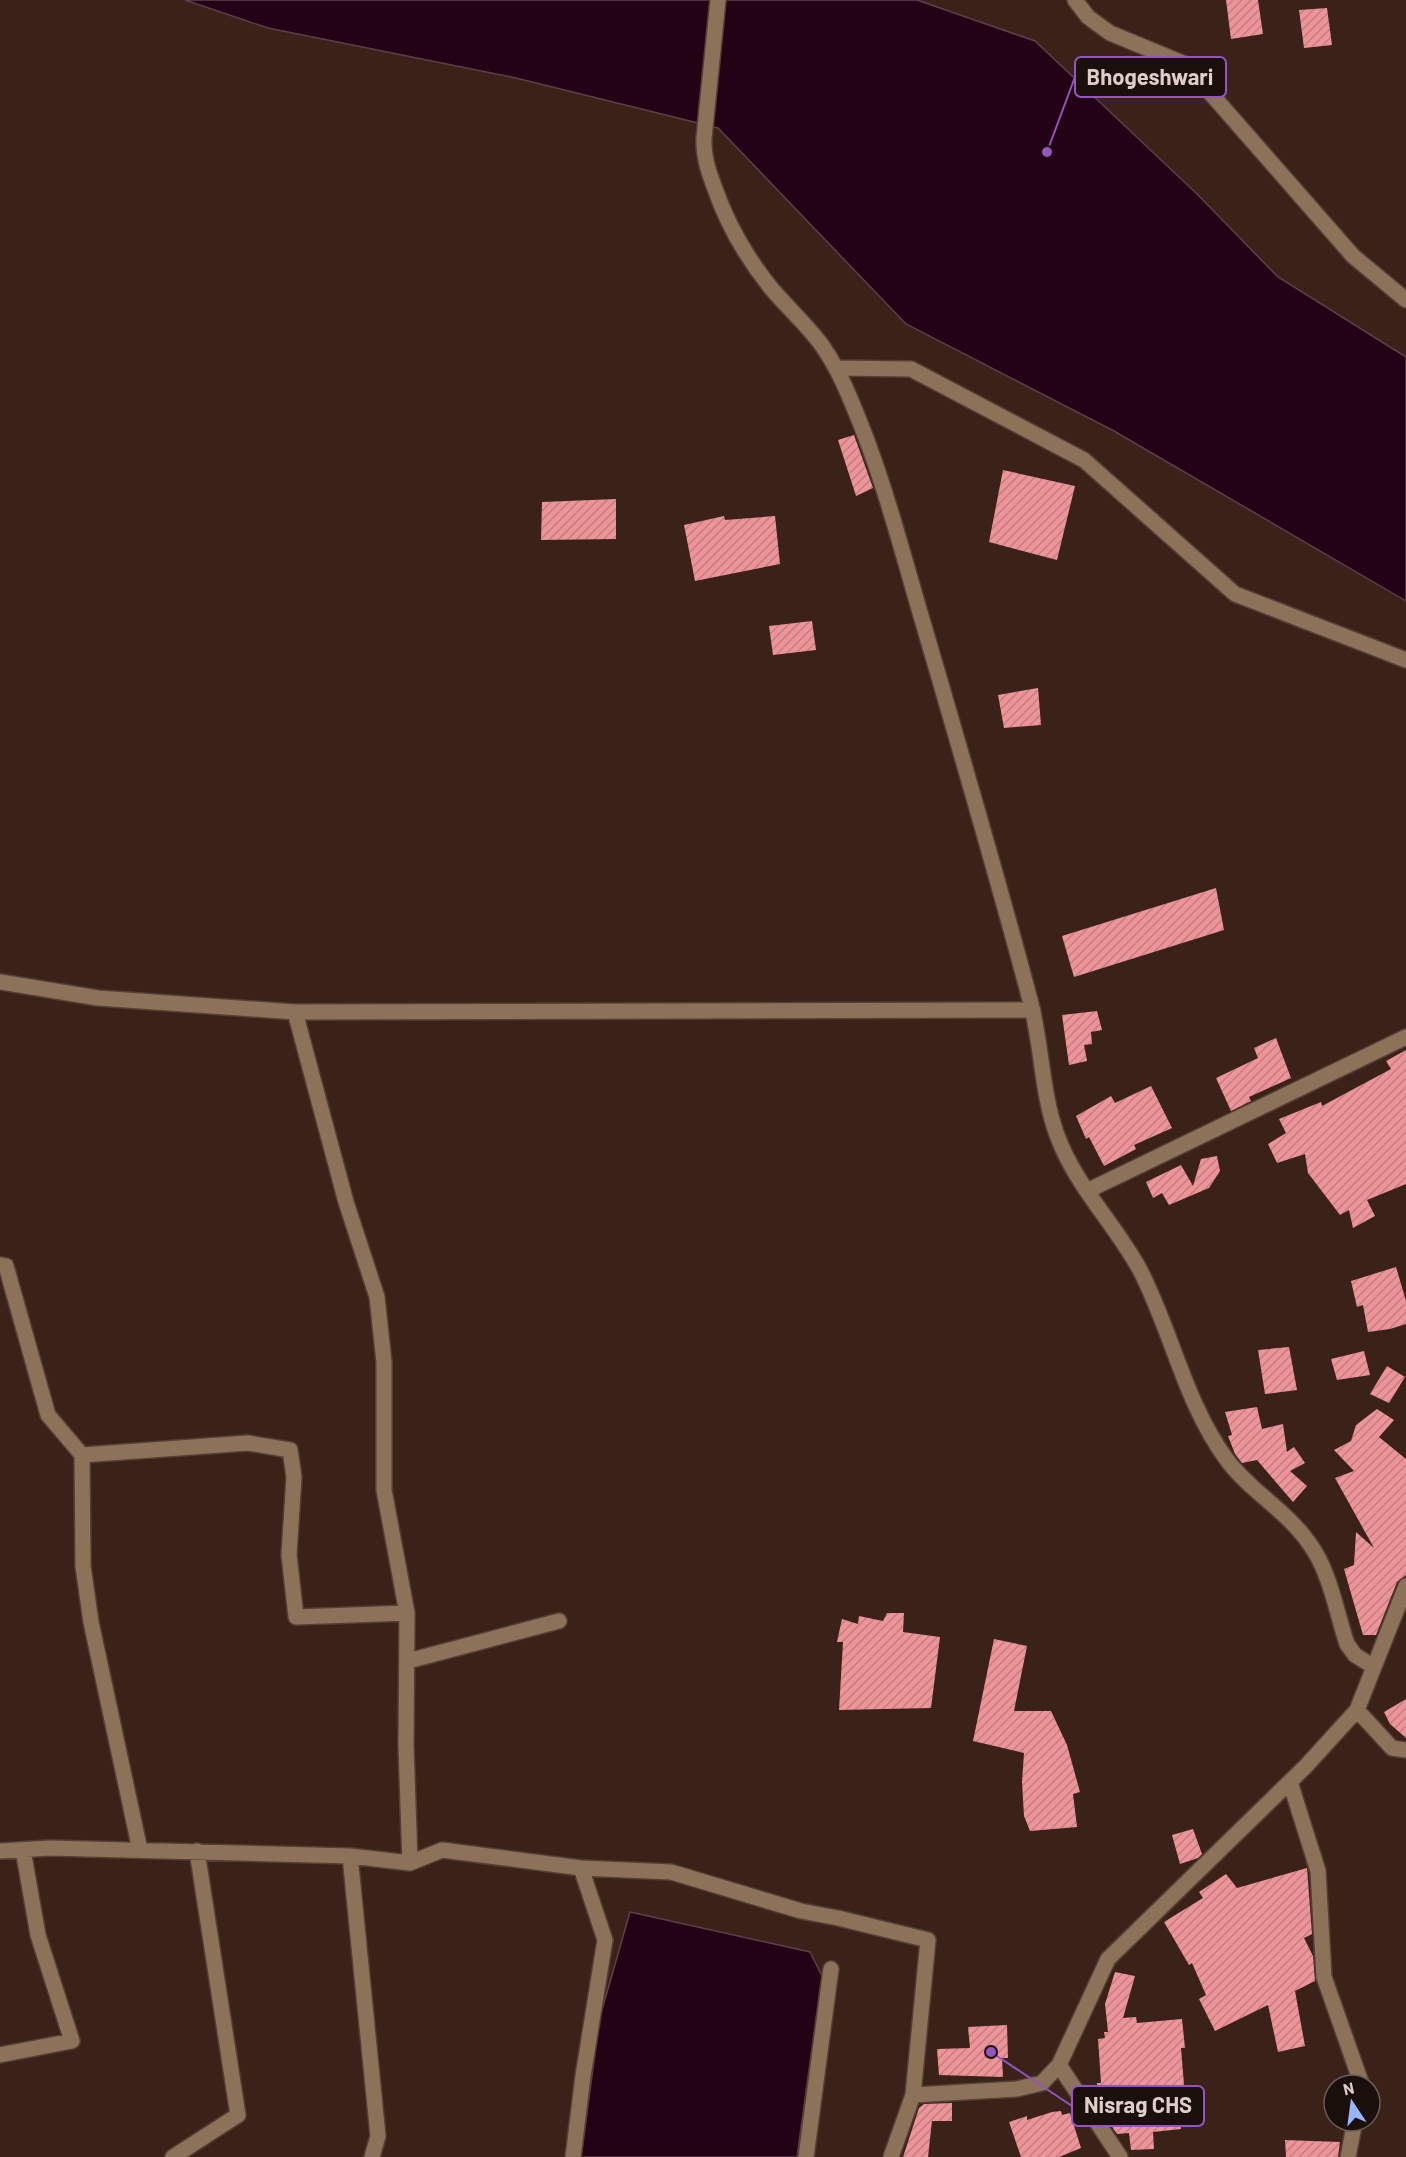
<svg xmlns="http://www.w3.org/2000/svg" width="1406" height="2157" font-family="Barlow,sans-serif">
  <defs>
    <pattern id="building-hatch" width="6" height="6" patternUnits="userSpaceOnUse" patternTransform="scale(1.5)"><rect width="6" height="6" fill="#ed939a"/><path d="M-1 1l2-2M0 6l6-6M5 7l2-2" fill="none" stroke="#c27e82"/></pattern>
  </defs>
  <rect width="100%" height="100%" fill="#3a2219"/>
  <!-- water -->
  <path fill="#240216" stroke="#5c3f4b" stroke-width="1.5" d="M185,0H917L1035,41L1197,194L1278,277L1406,357V601L1114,431L906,324L718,128L516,78L268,28Z
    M630,1912L810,1952L822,1976L797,2157H581L600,2017Z"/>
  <!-- building -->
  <path fill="url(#building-hatch)" d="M1226,0H1258L1263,34L1231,39Z
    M1327,8L1332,45L1304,48L1299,10Z
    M854,435L873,488L856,496L838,440Z
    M1003,470L1075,486L1057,560L989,542Z
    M616,499V539L541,540L542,502Z
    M724,516L725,520L775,516L780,564L695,581L684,525Z
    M812,621L816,650L773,655L769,626Z
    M1038,688L1041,725L1004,728L998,695Z
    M1216,888L1224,930L1074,977L1062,936Z
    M1097,1011L1102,1030L1091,1032L1092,1044L1084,1045L1087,1061L1069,1065L1062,1015Z
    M1276,1038L1291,1078L1249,1097L1251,1101L1231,1111L1216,1078L1258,1058L1254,1048Z
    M1406,1050V1184L1367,1200L1375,1216L1353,1228L1349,1210L1340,1215L1308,1173L1305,1154L1277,1163L1268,1144L1286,1133L1279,1119L1321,1102L1322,1106L1391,1069L1386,1061Z
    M1151,1086L1172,1128L1134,1145L1136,1149L1104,1166L1089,1137L1086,1139L1076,1116L1111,1096L1115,1103Z
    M1217,1156L1220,1171L1209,1188L1169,1205L1162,1193L1153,1198L1146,1182L1181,1165L1193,1186L1201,1159Z
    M1396,1267L1406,1301V1324L1390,1329L1368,1332L1363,1305L1357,1307L1351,1281Z
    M1289,1347L1297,1390L1265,1394L1258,1350Z
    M1364,1351L1370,1375L1337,1380L1331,1359Z
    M1387,1366L1405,1377L1389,1403L1370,1394Z
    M1257,1407L1262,1429L1283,1424L1287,1452L1294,1447L1305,1463L1290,1471L1307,1486L1293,1502L1257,1460L1242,1463L1235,1454L1228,1436L1232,1435L1225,1412Z
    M1377,1409L1394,1420L1379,1437L1406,1459V1575L1397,1582L1376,1635H1363L1344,1569L1354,1565L1356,1532L1374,1548L1335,1478L1354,1471L1334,1450L1351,1441L1356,1425Z
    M887,1613H904L903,1632L940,1637L931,1708L839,1710L843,1642H837L842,1619L858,1624L859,1616L883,1621Z
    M994,1639L1027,1646L1014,1711H1051L1067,1745L1080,1792L1073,1794L1077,1827L1030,1831L1024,1816L1022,1782L1024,1753L973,1741Z
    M1406,1699V1738L1390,1724L1384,1712Z
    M1193,1829L1202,1854L1198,1858L1180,1864L1172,1835Z
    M1307,1868L1312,1934L1304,1938L1313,1956L1315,1981L1295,1991L1305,2046L1278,2052L1268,2005L1215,2031L1199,1999L1206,1995L1192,1963L1189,1965L1164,1922L1203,1898L1199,1892L1226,1874L1237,1888Z
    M1115,1972L1135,1976L1123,2018L1136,2017L1137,2023L1182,2019L1185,2048H1181L1185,2097H1179L1181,2129L1153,2132L1154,2149L1131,2150L1129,2133L1117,2134L1099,2108L1097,2083H1101L1098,2039L1105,2038L1104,2032H1108L1105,2004Z
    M1007,2025L1008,2058H1002L1003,2077L939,2075L937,2049L970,2048L968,2027Z
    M952,2103V2121H932L928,2157H903L919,2108L924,2104Z
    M1061,2111L1062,2115L1070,2113L1081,2148L1059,2157H1021L1009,2122L1027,2116V2120L1052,2112Z
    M1285,2140L1340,2142L1338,2157H1286Z"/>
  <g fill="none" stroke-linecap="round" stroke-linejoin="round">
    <defs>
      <path id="minor" d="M718,0L704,138C703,155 708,170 714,186C727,224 746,257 771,288C787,307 806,324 821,344C834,362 844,383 852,403C883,475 902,552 924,626C960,749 996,872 1029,996C1042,1041 1041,1092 1057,1135C1075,1185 1115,1224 1140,1270C1172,1332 1185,1403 1227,1460C1250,1491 1287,1511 1309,1543C1330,1571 1336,1611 1347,1644L1355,1655L1374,1667
        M1075,0L1088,17L1110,33L1185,64L1353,256L1406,300
        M836,368L911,369L1084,460L1235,594L1406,660
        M0,982L98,998L295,1012L1033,1010
        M295,1012L346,1202L377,1297L384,1362V1490L407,1613L406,1746L410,1863
        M1087,1191L1406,1037
        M0,1265L6,1266L48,1415L82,1455L83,1566L91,1622L140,1850
        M82,1455L248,1443L290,1450L294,1477L289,1555L296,1617L407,1613
        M408,1661L559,1621
        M1357,1710L1392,1748L1406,1750
        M1290,1782L1318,1871L1324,1977L1362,2085
        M0,1851L50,1848L313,1855L350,1856L410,1863L442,1850L581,1868L671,1872L801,1911L838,1918L928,1940L913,2095L891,2157
        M350,1856L378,2136L372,2157
        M0,2055L72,2041L38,1935L23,1850
        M1059,2065L1120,2157
        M913,2095L1017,2089L1042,2083L1059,2065L1108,1959L1306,1766L1357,1710L1406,1586
        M173,2157L238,2115L197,1851
        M573,2157L583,2076L605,1940L581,1868
        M806,2157L831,1969
        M1348,2157L1355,2121"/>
    </defs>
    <!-- minor casing -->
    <use href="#minor" stroke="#543e35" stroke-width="18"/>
    <!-- minor -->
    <use href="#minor" stroke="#8b7258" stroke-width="15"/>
  </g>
  <!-- callouts -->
  <path fill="none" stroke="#9454c1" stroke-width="2" d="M1047 152L1075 77M991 2052L1072 2106"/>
  <g fill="#9454c1" stroke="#1a0f0b" stroke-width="2">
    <circle cx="1047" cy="152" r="6"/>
    <circle cx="991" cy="2052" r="6"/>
  </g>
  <g fill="#1a0f0b" stroke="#9454c1" stroke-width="2">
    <rect x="1075" y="57" width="151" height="40" rx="6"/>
    <rect x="1072" y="2086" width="132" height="40" rx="6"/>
  </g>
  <g font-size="22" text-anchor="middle" font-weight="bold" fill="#dfcec8">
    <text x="1150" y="85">Bhogeshwari</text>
    <text x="1138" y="2113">Nisrag CHS</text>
  </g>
  <!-- north arrow -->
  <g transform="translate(1352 2103) rotate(347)"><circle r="28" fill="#1a0f0b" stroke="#695b57" stroke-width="1.5"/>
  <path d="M0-4.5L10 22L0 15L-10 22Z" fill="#99b5fd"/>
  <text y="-9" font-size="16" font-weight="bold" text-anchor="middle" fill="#dfcec8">N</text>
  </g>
</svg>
